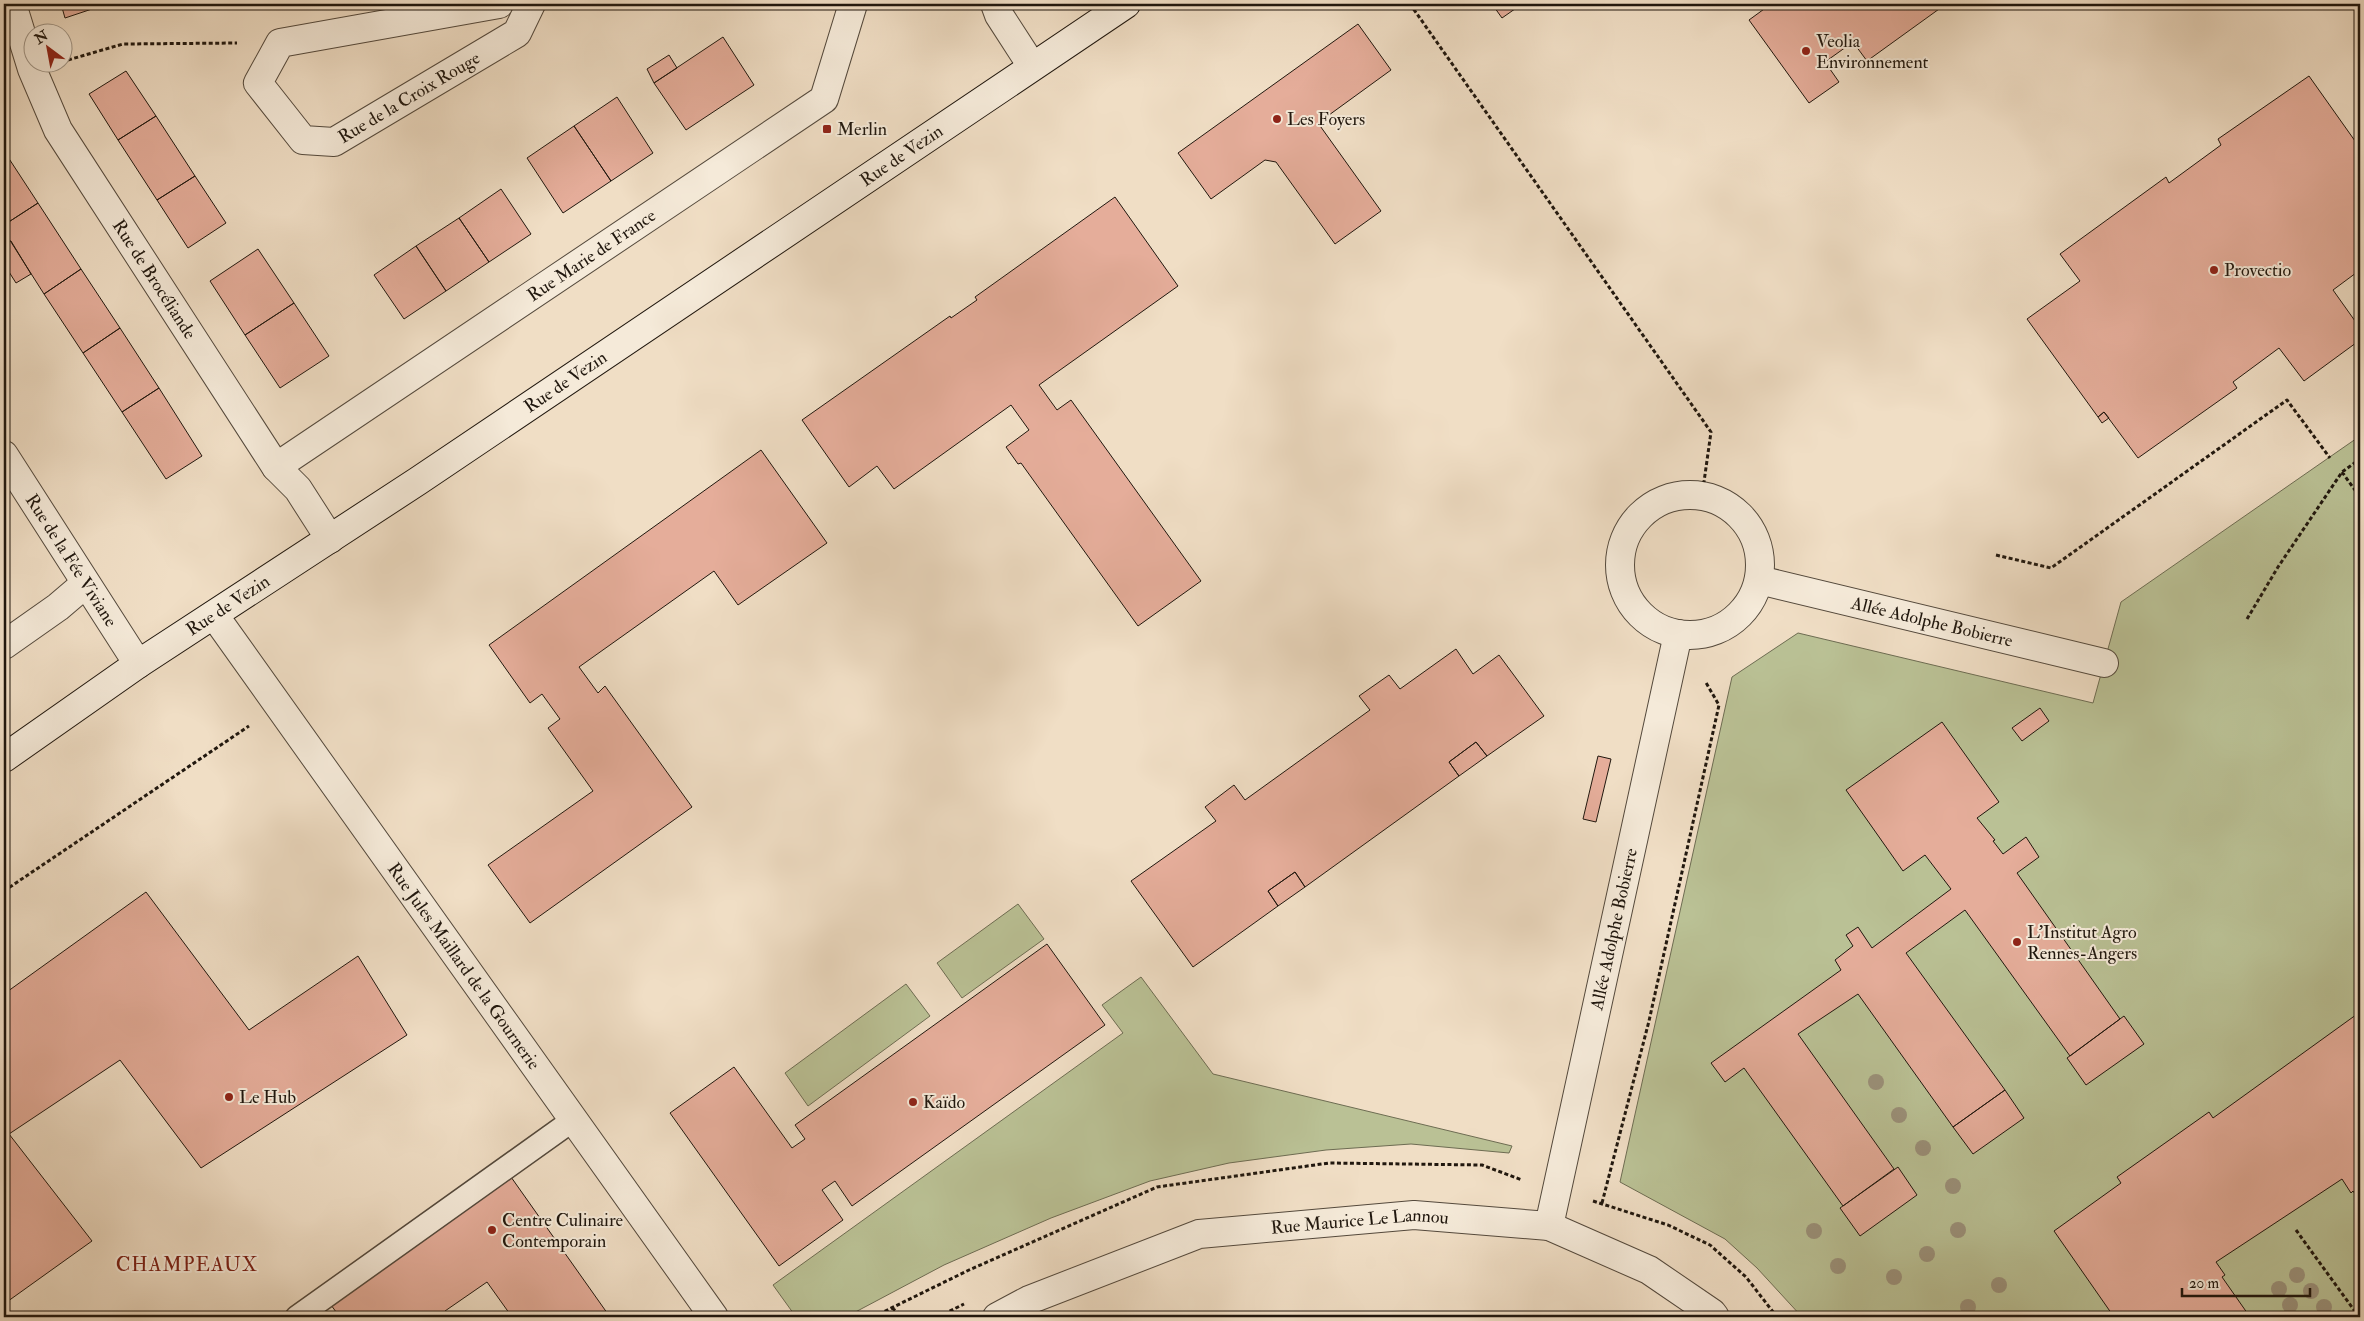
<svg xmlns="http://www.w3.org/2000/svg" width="2364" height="1321" font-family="'IM FELL Double Pica',serif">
  <rect width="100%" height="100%" fill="#f0dec5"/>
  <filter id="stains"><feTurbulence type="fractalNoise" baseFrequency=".004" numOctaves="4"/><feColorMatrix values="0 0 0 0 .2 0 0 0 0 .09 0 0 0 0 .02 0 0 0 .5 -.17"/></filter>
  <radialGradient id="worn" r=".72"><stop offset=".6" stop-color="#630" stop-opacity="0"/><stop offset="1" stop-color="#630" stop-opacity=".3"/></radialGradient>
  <!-- green -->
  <path fill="#bac195" stroke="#6d6c52" d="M2360,436V1317H1802L1757,1268L1725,1239L1620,1182L1732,677L1798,633L2093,703L2121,602Z
    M1018,904L1044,939L962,998L937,963Z
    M1141,977L1213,1074L1512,1146L1509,1153L1411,1144L1326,1150L1229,1163L1150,1181L1051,1218L944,1265L846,1317H796L773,1285L1123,1033L1102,1005Z
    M906,984L930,1016L808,1106L785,1073Z"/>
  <!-- building -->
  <path fill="#e5ad9a" stroke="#20170e" d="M61,4H107L65,18Z
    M1492,4H1522L1502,18Z
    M1771,4H1946L1867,61L1853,42L1825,62L1839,82L1809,103L1749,20Z
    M1358,24L1391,70L1318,123L1381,211L1335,244L1276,162L1265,160L1211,199L1178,153Z
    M723,37L754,85L686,130L654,83Z
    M669,55L677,68L654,83L647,69Z
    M126,71L156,116L118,140L89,94Z
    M2309,76L2360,148V270L2333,290L2360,328V340L2304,381L2279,348L2233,382L2237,388L2138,458L2104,412L2098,417L2027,319L2080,281L2060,254L2166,177L2169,183L2221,145L2218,139Z
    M617,97L653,153L611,181L574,126Z
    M156,116L195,176L157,200L118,140Z
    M574,126L611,181L563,213L527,158Z
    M4,151L38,203L4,225Z
    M195,176L226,223L188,248L157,200Z
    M501,189L531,234L489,262L459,218Z
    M1115,197L1178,286L1039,385L1057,410L1071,400L1201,581L1138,626L1021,463L1018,464L1006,447L1029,430L1011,405L894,489L877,466L849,487L802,420L950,316L951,318L977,300L975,297Z
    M38,203L81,269L44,294L4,231V225Z
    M459,218L489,262L446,291L416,246Z
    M11,241L31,274L16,283L4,264V246Z
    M416,246L446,291L404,319L374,275Z
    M258,249L294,303L245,335L210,281Z
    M81,269L120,328L83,353L44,294Z
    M294,303L329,356L280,388L245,335Z
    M120,328L159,388L122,412L83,353Z
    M159,388L202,456L166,479L122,412Z
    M2104,412L2109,418L2102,423L2098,417Z
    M761,450L827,543L738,605L714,571L579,667L598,693L605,686L692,807L530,923L488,865L593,791L548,728L560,719L542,694L530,703L489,645Z
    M1456,649L1473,674L1499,655L1544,716L1487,756L1476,742L1449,762L1459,776L1305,887L1295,872L1268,891L1278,906L1193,967L1131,881L1216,821L1205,807L1234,785L1245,800L1370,710L1359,696L1389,675L1400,689Z
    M2040,708L2049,721L2022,741L2012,728Z
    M1942,722L1999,802L1977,818L1995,840L1993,841L2003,854L2026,837L2039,857L2017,873L2120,1019L2070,1056L1965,910L1906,953L2005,1090L1953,1127L1858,994L1798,1034L1894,1169L1843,1206L1744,1068L1725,1082L1711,1063L1841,970L1835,960L1853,946L1846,935L1858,927L1872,948L1951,889L1925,855L1903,871L1846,790Z
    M1476,742L1487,756L1459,776L1449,762Z
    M1598,756L1611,759L1596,822L1583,819Z
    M1295,872L1305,887L1278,906L1268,891Z
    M146,892L249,1030L358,956L407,1035L201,1168L120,1060L9,1134L92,1241L4,1304V994Z
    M1047,944L1105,1025L852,1206L835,1181L822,1190L843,1220L779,1266L670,1113L734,1067L792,1148L805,1139L795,1125Z
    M2360,1012V1201L2353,1191L2351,1193L2342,1179L2216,1262L2225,1275L2222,1277L2250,1317H2114L2054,1231L2121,1183L2117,1177L2209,1112L2213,1118Z
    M2124,1016L2144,1044L2086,1085L2067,1058Z
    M2005,1090L2024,1118L1973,1154L1953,1127Z
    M1898,1167L1917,1195L1860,1236L1840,1208Z
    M511,1177L610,1317H512L487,1282L445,1311L450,1317H337L339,1316L331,1305Z"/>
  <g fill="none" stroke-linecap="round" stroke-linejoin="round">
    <defs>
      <path id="service" d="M297,1317L573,1120"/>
      <g id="minor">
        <path id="s1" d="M12,4L32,69L58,130L276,467L298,489L330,539"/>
        <path id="s2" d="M499,4L280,43L258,83L303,140L334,142L517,33L531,4"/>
        <path d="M995,4L999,15L1032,66"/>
        <path id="s3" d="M4,455L138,664"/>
        <path id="s4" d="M276,467L824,99L853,4"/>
        <circle cx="1690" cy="565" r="70"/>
        <path id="s5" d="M1759,580L2104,663"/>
        <path d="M4,645L58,607L85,584"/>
        <path id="s6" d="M1549,1226L1678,634"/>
      </g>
      <g id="tertiary">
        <path id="s7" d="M214,615L714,1317"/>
        <path id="s8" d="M997,1317L1029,1300L1199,1234L1414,1215L1549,1226L1649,1270L1712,1313L1715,1317"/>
      </g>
      <g id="secondary">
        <path id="s9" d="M4,758L138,664L418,481L1126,4"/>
      </g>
    </defs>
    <!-- service casing -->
    <use href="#service" stroke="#54493c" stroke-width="25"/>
    <!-- minor casing -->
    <use href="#minor" stroke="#54493c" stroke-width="30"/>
    <!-- tertiary casing -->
    <use href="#tertiary" stroke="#54493c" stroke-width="30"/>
    <!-- secondary casing -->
    <use href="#secondary" stroke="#20170e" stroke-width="30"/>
    <!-- path -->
    <path stroke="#20170e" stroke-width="3" stroke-dasharray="4 2.5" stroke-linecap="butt" d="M1410,4L1711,432L1702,496
      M68,60L123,44L237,43
      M2342,472L2360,497
      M1996,555L2051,568L2287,400L2330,458
      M2247,619L2278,567L2342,472L2360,459
      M4,891L249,726
      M1593,1201L1668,1225L1710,1245L1746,1277L1777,1317
      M1602,1203L1649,1021L1719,705L1705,681
      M2296,1230L2359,1317
      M892,1308L904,1317
      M873,1317L969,1270L1157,1187L1329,1163L1482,1165L1522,1180
      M938,1317L964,1304"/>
    <!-- service -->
    <use href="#service" stroke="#f5ead9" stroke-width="22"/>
    <!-- minor -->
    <use href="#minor" stroke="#f5ead9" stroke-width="28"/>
    <!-- tertiary -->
    <use href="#tertiary" stroke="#f5ead9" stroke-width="28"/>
    <!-- secondary -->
    <use href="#secondary" stroke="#f5ead9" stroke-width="28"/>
  </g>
  <!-- trees -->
  <g fill="#9b917a">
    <circle cx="1876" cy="1082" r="8"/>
    <circle cx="1899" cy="1115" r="8"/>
    <circle cx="1923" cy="1148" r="8"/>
    <circle cx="1953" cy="1186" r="8"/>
    <circle cx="1958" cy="1230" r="8"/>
    <circle cx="1814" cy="1231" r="8"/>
    <circle cx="1927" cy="1254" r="8"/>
    <circle cx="1838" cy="1266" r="8"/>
    <circle cx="2297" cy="1275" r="8"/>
    <circle cx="1894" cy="1277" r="8"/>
    <circle cx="1999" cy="1285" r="8"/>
    <circle cx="2279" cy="1289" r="8"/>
    <circle cx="2311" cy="1291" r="8"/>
    <circle cx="2290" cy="1305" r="8"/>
    <circle cx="1968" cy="1307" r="8"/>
    <circle cx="2324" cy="1307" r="8"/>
  </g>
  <!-- markers -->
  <g fill="#8f2418" stroke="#f5ead9" stroke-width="2">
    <circle cx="1806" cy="51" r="5"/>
    <circle cx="1277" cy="119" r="5"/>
    <rect x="822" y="124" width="10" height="10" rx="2.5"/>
    <circle cx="2214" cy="270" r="5"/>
    <circle cx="2017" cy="942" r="5"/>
    <circle cx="229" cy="1097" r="5"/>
    <circle cx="913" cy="1102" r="5"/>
    <circle cx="492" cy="1230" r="5"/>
  </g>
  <g text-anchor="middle" stroke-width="4" stroke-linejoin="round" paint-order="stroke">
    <!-- poi labels -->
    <g font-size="18" fill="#20170e" stroke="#f5ead9" text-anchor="start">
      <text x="1816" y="47">Veolia<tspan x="1816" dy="21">Environnement</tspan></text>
      <text x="1287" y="125">Les Foyers</text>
      <text x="837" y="135">Merlin</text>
      <text x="2224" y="276">Provectio</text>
      <text x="2027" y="938">L'Institut Agro<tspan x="2027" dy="21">Rennes-Angers</tspan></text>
      <text x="239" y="1103">Le Hub</text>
      <text x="923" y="1108">Kaïdo</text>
      <text x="502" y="1226">Centre Culinaire<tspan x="502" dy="21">Contemporain</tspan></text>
    </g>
    <!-- street labels -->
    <g font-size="18" fill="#20170e" stroke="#f5ead9">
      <text dy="6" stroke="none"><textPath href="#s2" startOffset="459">Rue de la Croix Rouge</textPath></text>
      <text dy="6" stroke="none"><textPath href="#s9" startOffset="1081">Rue de Vezin</textPath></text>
      <text dy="6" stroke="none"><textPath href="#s4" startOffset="380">Rue Marie de France</textPath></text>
      <text dy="6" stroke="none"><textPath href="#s1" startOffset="312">Rue de Brocéliande</textPath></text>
      <text dy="6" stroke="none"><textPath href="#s9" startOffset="676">Rue de Vezin</textPath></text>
      <text dy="6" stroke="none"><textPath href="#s3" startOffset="125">Rue de la Fée Viviane</textPath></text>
      <text dy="6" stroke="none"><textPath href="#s9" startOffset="271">Rue de Vezin</textPath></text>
      <text dy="6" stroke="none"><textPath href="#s5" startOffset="178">Allée Adolphe Bobierre</textPath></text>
      <text dy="6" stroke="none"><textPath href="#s6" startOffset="304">Allée Adolphe Bobierre</textPath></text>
      <text dy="6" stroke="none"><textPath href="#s7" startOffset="431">Rue Jules Maillard de la Gournerie</textPath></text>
      <text dy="6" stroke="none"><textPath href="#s8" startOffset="380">Rue Maurice Le Lannou</textPath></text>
    </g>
    <!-- quarter labels -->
    <g font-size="20" letter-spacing="1" fill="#7a1f14" stroke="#f5ead9">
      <text x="187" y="1271">CHAMPEAUX</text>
    </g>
  </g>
  <!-- margin -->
  <rect width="2364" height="1321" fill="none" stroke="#f0dec5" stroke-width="20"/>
  <rect x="5" y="5" width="2354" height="1311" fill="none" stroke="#20170e" stroke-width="2.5"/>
  <rect x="10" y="10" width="2344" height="1301" fill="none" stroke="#20170e"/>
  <!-- north arrow -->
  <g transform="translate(48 48) rotate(328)"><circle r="24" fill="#f5ead9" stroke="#a09688"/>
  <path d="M0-4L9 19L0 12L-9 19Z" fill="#8f2418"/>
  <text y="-8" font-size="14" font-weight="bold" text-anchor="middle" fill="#20170e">N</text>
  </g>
  <!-- scale -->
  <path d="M2182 1288v8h128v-8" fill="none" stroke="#20170e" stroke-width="2.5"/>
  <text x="2189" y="1288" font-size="15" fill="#20170e" stroke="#f5ead9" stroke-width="4" paint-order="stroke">20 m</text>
  <rect width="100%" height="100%" filter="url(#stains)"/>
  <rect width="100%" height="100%" fill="url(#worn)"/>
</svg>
